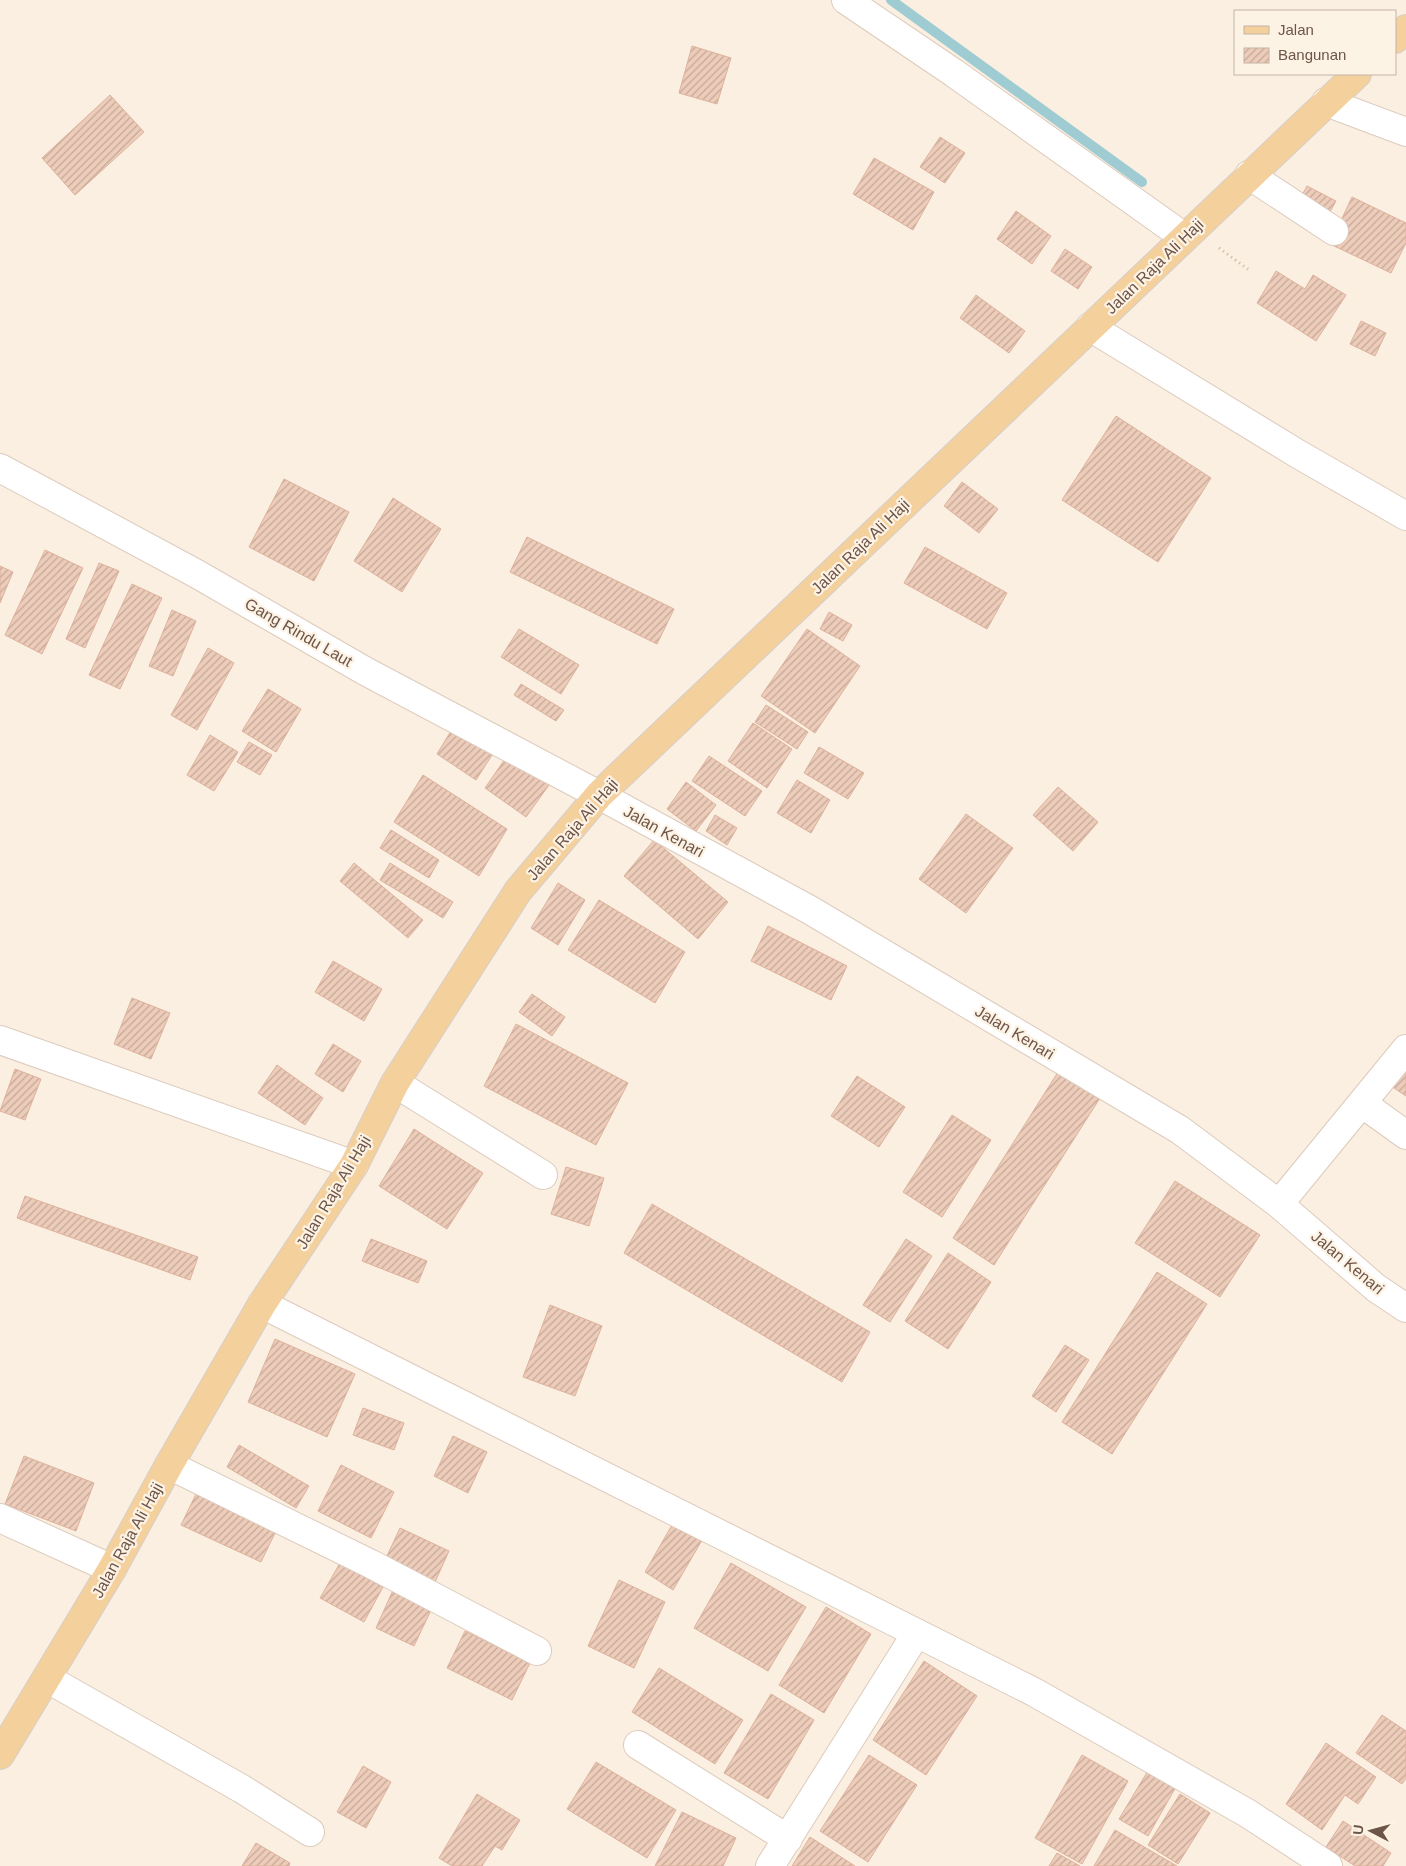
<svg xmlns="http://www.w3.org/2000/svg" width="1406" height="1866" font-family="Helvetica,sans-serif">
  <defs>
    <pattern id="building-hatch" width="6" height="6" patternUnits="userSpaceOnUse" patternTransform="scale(1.25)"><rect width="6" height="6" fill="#edccba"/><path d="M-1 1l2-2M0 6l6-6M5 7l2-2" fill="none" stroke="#c4a899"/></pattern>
  </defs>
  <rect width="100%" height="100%" fill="#faefe0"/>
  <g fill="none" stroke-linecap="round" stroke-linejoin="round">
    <!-- stream -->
    <path stroke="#9eccd2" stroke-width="10" d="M891,0L1142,182"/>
  </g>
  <!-- building -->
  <path fill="url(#building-hatch)" stroke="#deb29c" d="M692,46L731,58L717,104L679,93Z
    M110,95L144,132L75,195L42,158Z
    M940,137L965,153L945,183L920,167Z
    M874,158L934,192L913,230L853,194Z
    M1307,186L1336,201L1330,212L1301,197Z
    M1352,197L1406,223V243L1391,273L1330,244Z
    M1016,211L1051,236L1032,264L997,239Z
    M1065,249L1092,267L1078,289L1051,271Z
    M1276,271L1305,289L1313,275L1346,295L1316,341L1257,303Z
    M976,295L1025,331L1009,353L960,318Z
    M1361,321L1386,333L1375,356L1350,344Z
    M1116,416L1211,478L1158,562L1062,500Z
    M284,479L349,512L314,581L249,547Z
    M962,482L998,509L979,533L944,506Z
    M393,498L441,529L402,592L354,561Z
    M527,537L674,609L657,644L510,572Z
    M925,547L1007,593L987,629L904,583Z
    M45,550L83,568L42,654L5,635Z
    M99,563L119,571L85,648L66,639Z
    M0,566L13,572L0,603Z
    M132,584L162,598L120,689L89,675Z
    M172,610L196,621L173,676L149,666Z
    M829,612L852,625L843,641L820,629Z
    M519,629L579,665L561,694L501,657Z
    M807,629L860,666L815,733L761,696Z
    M208,648L234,663L197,730L171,715Z
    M521,684L564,710L556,721L514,695Z
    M268,689L301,709L276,752L242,731Z
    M766,705L808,732L797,749L755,722Z
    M753,723L792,749L767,788L728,761Z
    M454,726L494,752L476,780L437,754Z
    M210,735L238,752L214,791L187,775Z
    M249,742L272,755L260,775L237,762Z
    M819,747L864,773L848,799L804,773Z
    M507,756L549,785L526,817L485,788Z
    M709,756L762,791L745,816L692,781Z
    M423,775L507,829L479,876L394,822Z
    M797,780L830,800L811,833L777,813Z
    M686,782L716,805L696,831L667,809Z
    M1058,787L1098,822L1073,851L1033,815Z
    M966,814L1013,848L966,913L919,879Z
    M715,815L737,828L727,845L706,831Z
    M391,830L439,860L429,878L380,848Z
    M654,840L728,902L698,939L624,876Z
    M354,863L423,920L408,938L340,881Z
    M390,863L453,902L443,918L380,880Z
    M558,883L585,900L558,945L531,928Z
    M599,900L685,952L655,1003L568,950Z
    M768,926L847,966L831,1000L751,961Z
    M333,961L382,989L364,1021L315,992Z
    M532,994L565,1017L552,1036L519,1012Z
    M132,998L170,1013L151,1059L114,1044Z
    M516,1024L628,1083L596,1145L484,1086Z
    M333,1044L361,1061L343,1092L315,1074Z
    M1406,1064V1096L1391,1086Z
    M277,1065L323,1098L305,1125L258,1093Z
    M15,1069L41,1079L25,1120L0,1111Z
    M1058,1072L1100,1098L994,1265L953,1238Z
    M857,1076L905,1107L879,1147L831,1116Z
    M952,1115L991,1140L942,1217L903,1192Z
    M414,1129L483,1173L447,1229L379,1186Z
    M566,1167L604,1178L589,1226L551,1214Z
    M1175,1181L1260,1235L1220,1297L1135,1243Z
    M25,1196L198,1257L190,1280L17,1218Z
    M652,1204L870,1332L842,1382L624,1253Z
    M371,1239L427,1261L418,1283L362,1261Z
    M906,1239L932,1256L890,1322L863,1305Z
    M948,1253L991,1282L948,1349L905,1321Z
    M1157,1272L1207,1304L1112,1454L1062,1422Z
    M550,1305L602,1326L575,1396L523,1377Z
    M275,1339L355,1374L327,1437L248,1402Z
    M1065,1345L1089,1360L1056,1412L1032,1396Z
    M363,1408L404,1423L394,1450L353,1435Z
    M453,1436L487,1452L468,1493L434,1476Z
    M239,1445L309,1486L296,1508L227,1467Z
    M24,1456L94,1483L76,1531L5,1504Z
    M341,1465L394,1492L371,1538L318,1511Z
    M196,1494L276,1531L261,1562L181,1525Z
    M676,1518L705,1535L673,1590L645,1572Z
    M400,1528L449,1551L435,1582L386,1558Z
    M340,1563L383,1587L364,1622L320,1598Z
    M731,1563L806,1607L768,1671L694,1628Z
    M619,1580L665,1602L634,1668L588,1646Z
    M394,1588L433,1606L414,1646L376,1628Z
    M826,1607L871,1634L824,1713L779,1685Z
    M465,1631L530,1663L512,1700L447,1668Z
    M924,1661L977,1696L926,1775L873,1740Z
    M659,1668L743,1720L715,1764L632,1712Z
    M771,1694L814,1720L768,1799L724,1773Z
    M1382,1715L1406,1731V1778L1402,1784L1356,1753Z
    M1326,1743L1376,1777L1358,1804L1345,1795L1322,1830L1286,1804Z
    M869,1755L917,1785L868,1862L820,1831Z
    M1082,1755L1128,1781L1082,1864L1035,1838Z
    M596,1762L676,1810L647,1858L567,1809Z
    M363,1766L391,1782L366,1828L337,1812Z
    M1149,1769L1177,1785L1148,1836L1119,1819Z
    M477,1794L520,1820L502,1850L495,1846L482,1866H452L439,1858Z
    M1180,1794L1210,1813L1178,1864L1148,1845Z
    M682,1812L736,1838L723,1866H655Z
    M1343,1821L1391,1853L1383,1866H1355L1326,1847Z
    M1115,1830L1177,1866H1094Z
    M810,1837L855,1866H792Z
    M256,1843L290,1863L289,1866H242Z
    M1057,1853L1080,1866H1049Z"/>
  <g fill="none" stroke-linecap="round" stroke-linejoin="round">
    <defs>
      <path id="minor" d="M846,0L954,73L1184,237
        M1326,102L1406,132
        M1249,175L1334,231
        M1090,327L1298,454L1406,516
        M0,468L197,574L365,671L599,795L810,910L1180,1130L1279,1204L1376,1288L1406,1308
        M0,1040L354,1165
        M395,1083L543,1175
        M1363,1104L1406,1135
        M1279,1204L1406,1049
        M262,1304L1034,1692L1247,1813L1328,1866
        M169,1465L371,1564L537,1651
        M0,1518L112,1569
        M48,1679L242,1789L310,1832
        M638,1745L788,1839
        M770,1866L916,1634"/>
      <path id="major" d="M1395,39L1406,29
        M0,1755L112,1569L169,1465L262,1304L354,1165L395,1083L518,891L599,795L1357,74"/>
    </defs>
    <!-- minor casing -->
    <use href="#minor" stroke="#ddcbbd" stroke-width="30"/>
    <!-- major casing -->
    <use href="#major" stroke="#d6cfcc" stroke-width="30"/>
    <!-- path -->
    <path stroke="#d1b09e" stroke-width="3" stroke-dasharray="1 4" stroke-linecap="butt" d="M1219,248L1249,270"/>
    <!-- minor -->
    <use href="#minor" stroke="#fff" stroke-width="28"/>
    <!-- major -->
    <use href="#major" stroke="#f4d09c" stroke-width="28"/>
  </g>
  <g text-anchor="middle" stroke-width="4.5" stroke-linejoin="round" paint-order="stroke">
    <!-- street labels -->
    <g font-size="16" fill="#6e554a" stroke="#fdf3e5">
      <text transform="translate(1154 266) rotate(-44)" y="6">Jalan Raja Ali Haji</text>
      <text transform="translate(860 546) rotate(-44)" y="6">Jalan Raja Ali Haji</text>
      <text transform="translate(299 632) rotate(30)" y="6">Gang Rindu Laut</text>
      <text transform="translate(572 829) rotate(-49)" y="6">Jalan Raja Ali Haji</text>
      <text transform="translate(664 831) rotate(29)" y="6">Jalan Kenari</text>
      <text transform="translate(1015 1032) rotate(31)" y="6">Jalan Kenari</text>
      <text transform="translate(333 1192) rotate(-59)" y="6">Jalan Raja Ali Haji</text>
      <text transform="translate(1348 1262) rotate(40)" y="6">Jalan Kenari</text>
      <text transform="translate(127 1540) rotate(-61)" y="6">Jalan Raja Ali Haji</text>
    </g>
  </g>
  <!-- legend -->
  <rect x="1234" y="10" width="162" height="65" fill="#fdf3e5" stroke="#c4b4a7"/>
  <rect x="1244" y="26" width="25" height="8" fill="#f4d09c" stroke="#c4b4a7"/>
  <text x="1278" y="35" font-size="15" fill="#6e554a">Jalan</text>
  <rect x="1244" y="48" width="25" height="15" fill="url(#building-hatch)" stroke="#c4b4a7"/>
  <text x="1278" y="60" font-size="15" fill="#6e554a">Bangunan</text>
  <!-- north arrow -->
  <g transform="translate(1371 1831) rotate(276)" stroke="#fdf3e5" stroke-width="4" paint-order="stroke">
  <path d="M0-4L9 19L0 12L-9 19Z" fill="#6e554a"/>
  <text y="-8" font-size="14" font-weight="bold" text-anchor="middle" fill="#6e554a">U</text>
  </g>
</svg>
